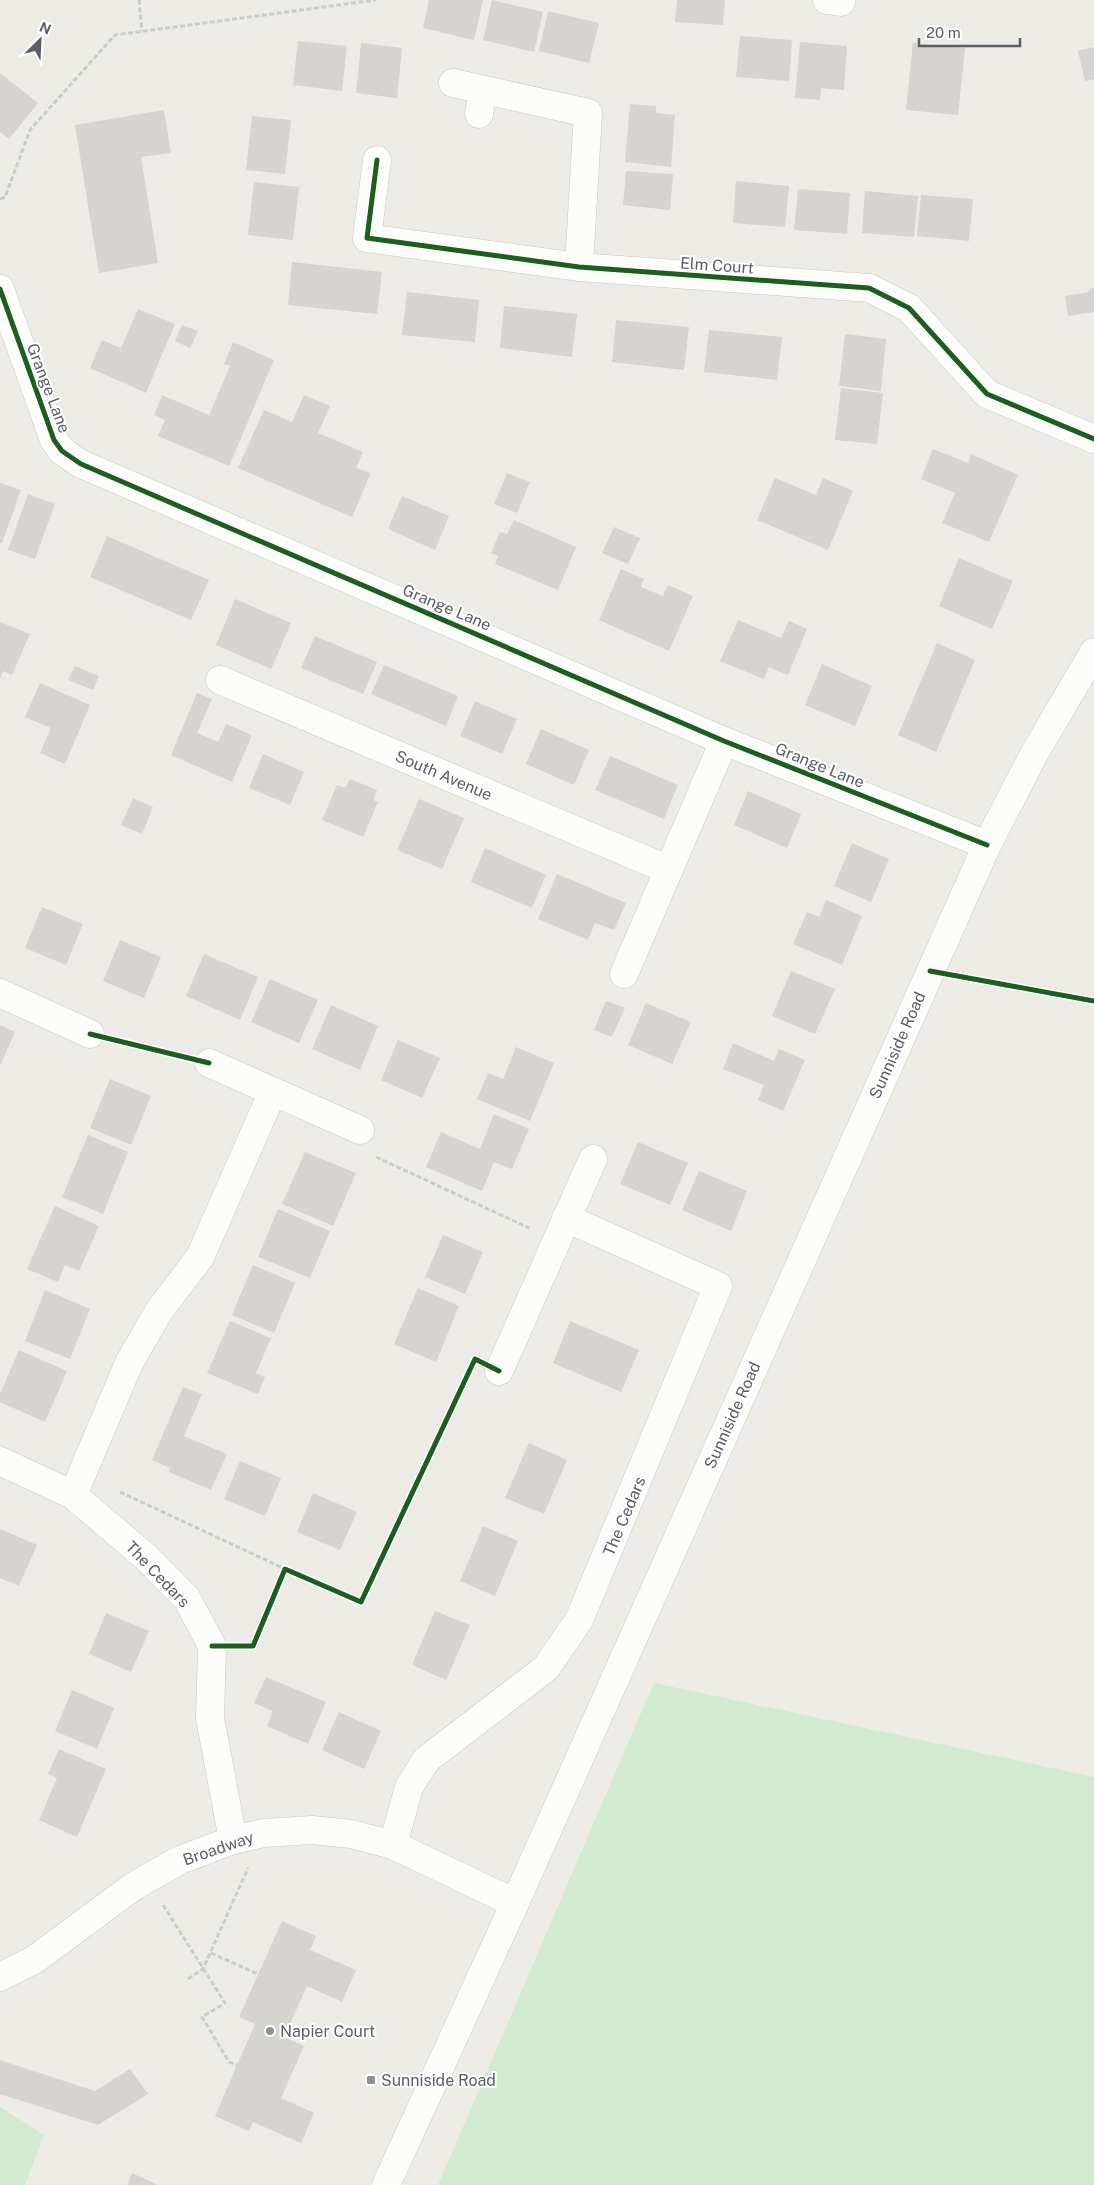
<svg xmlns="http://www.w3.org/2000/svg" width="1094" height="2185" font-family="'Public Sans',sans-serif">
  <rect width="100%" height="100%" fill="#ecebe5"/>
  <!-- green -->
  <path fill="#d2eacf" d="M654,1683L1094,1777V2185H438Z
    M0,2107L44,2135L25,2185H0Z"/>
  <!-- building -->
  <path fill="#d5d4d0" d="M429,0H483L474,40L423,28Z
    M492,0L543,12L534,52L483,40Z
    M677,0H725L723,25L675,22Z
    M548,11L599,23L589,63L539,51Z
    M740,36L792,40L789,81L736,77Z
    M298,41L347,46L342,91L293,85Z
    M800,42L847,46L844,90L821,88L820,100L795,98Z
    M361,43L402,48L397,98L356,93Z
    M913,43L965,48L958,115L906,110Z
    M1094,47V79L1085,81L1078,51Z
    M0,73L38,103L9,139L0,132Z
    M630,104L656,106V113L675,115L671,167L625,162Z
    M164,110L171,153L141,157L158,263L99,273L75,125Z
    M252,116L291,120L285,174L246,170Z
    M626,171L673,174L670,210L623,205Z
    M736,181L789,186L785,227L733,223Z
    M254,182L299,187L293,240L248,235Z
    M798,189L850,193L847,234L794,230Z
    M865,191L918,196L914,237L862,233Z
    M921,195L973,199L969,241L917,236Z
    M292,262L382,272L377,314L288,305Z
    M1094,288V312L1068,316L1065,296L1089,292V289Z
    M407,292L479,300L475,342L402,335Z
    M504,306L577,314L572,357L500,348Z
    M138,309L175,324L146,393L90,368L102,340L121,348Z
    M616,320L689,327L684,370L612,362Z
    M182,325L198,331L190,348L175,341Z
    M709,330L782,337L777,380L704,372Z
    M845,334L886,339L881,391L839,386Z
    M233,342L274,360L229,466L158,436L165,420L154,415L162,395L209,415L230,366L224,364Z
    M841,388L883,393L877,444L835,440Z
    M304,395L330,406L318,433L363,452L356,468L371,473L352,517L238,468L264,410L292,422Z
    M933,449L968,463L971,454L1018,475L989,542L942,523L955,493L921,479Z
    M507,473L530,482L517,513L494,504Z
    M775,478L816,495L823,478L853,491L828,550L757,520Z
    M0,483L21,490L2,543H0Z
    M28,494L55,504L35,559L8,550Z
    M402,496L449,516L435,550L388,529Z
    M514,520L576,547L558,590L495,564L498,556L491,553L500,532L507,534Z
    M614,527L640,538L628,564L602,553Z
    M107,536L209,580L191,620L90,577Z
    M959,558L1013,581L992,629L939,606Z
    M621,569L644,579L641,587L663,596L668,585L693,596L669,651L599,620Z
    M235,599L291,623L271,669L216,645Z
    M738,620L781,638L789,621L807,629L788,675L769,667L764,679L720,661Z
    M0,622L30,634L12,675L3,671L0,679Z
    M315,636L377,662L363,694L301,668Z
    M937,643L975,660L936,752L898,735Z
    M822,664L872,686L855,726L805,705Z
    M384,665L458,696L446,726L371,694Z
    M75,666L99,676L93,690L68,680Z
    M40,683L90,705L65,764L40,753L51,728L25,717Z
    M197,693L212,699L197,733L218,742L226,724L252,735L232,782L171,755Z
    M475,701L517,719L502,754L460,736Z
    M541,729L589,750L574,785L526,764Z
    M263,754L304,772L290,805L249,788Z
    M610,756L678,785L664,819L595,790Z
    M350,779L377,790L373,800L378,802L363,837L322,820L337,785L345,788Z
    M748,791L801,814L787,848L734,825Z
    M133,798L153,807L142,834L121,825Z
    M419,799L464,818L442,869L397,850Z
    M852,843L889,859L871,902L834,886Z
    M485,848L546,875L532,908L471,882Z
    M557,874L626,903L614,930L595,923L588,940L538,919Z
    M826,900L862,916L842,965L793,944L807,912L819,917Z
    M42,907L83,924L66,965L25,948Z
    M120,940L161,957L144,998L103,981Z
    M204,954L258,977L240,1020L186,996Z
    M791,971L835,989L815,1034L772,1016Z
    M270,979L318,1000L299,1043L251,1022Z
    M606,1001L625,1008L612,1037L594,1030Z
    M646,1003L691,1022L672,1064L628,1045Z
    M331,1005L378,1026L360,1070L312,1049Z
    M0,1025L15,1032L0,1066Z
    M398,1040L440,1058L422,1098L381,1080Z
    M733,1043L774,1061L779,1049L805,1060L783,1111L758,1100L764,1085L723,1069Z
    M516,1047L554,1063L530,1121L477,1099L488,1073L503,1079Z
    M110,1079L151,1096L131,1145L90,1128Z
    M494,1114L529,1129L512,1169L494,1162L482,1191L426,1167L441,1132L480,1149Z
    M88,1135L128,1152L103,1214L62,1197Z
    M638,1142L688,1163L670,1205L620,1184Z
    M305,1152L356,1173L333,1226L282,1204Z
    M699,1171L747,1191L731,1231L682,1210Z
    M55,1206L99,1226L79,1271L65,1265L58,1282L27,1269Z
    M278,1209L330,1231L310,1278L258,1257Z
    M443,1235L483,1252L465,1294L425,1277Z
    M253,1265L295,1283L274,1333L232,1315Z
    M418,1288L459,1306L436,1362L394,1344Z
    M45,1290L90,1309L70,1359L25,1341Z
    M230,1321L271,1338L256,1373L265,1377L258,1394L207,1373Z
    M570,1321L639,1350L621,1392L553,1363Z
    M19,1350L67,1371L45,1422L0,1402V1394Z
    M183,1387L202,1394L184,1436L227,1454L211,1490L169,1472L170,1468L152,1460Z
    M529,1443L567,1460L544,1514L505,1498Z
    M240,1461L281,1478L265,1516L224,1499Z
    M313,1493L357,1512L340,1550L297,1532Z
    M483,1526L518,1541L495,1596L460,1581Z
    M0,1529L37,1545L19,1586L0,1578Z
    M435,1611L470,1625L446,1680L412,1665Z
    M106,1613L149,1631L131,1672L89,1654Z
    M266,1677L326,1702L308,1744L267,1726L273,1711L254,1703Z
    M72,1690L114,1708L97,1749L55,1731Z
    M339,1712L381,1731L364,1769L322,1750Z
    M59,1749L106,1769L77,1837L39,1820L57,1778L48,1774Z
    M282,1921L316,1936L310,1950L356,1970L342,2002L307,1986L284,2037L304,2046L281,2098L314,2113L301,2143L253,2122L249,2131L215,2116L255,2024L239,2017Z
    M0,2060L95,2091L130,2069L148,2094L98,2125L0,2094Z
    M132,2173L158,2185H127Z"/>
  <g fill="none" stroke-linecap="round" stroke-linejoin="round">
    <defs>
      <path id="street" d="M827,0L841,2
        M453,83L588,113L579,267
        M479,114L483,90
        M377,160L367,238L579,267L869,288L909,308L987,394L1094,439
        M0,289L54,440L62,451L81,464L724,741L987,845
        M220,680L669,870
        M624,974L724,741
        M0,993L90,1034
        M209,1063L360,1130
        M499,1371L593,1159
        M0,1461L73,1495L148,1559L187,1599L212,1646L210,1718L233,1840
        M73,1495L129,1363L159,1311L200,1257L273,1091
        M393,1845L409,1787L426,1760L546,1668L579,1620L718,1286L566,1218"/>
      <path id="secondary" d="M0,1977L34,1960L134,1886L180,1860L233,1840L264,1833L312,1830L351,1834L393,1845L515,1903
        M386,2185L515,1903L987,845L1034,754L1094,652"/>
    </defs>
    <!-- street casing -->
    <use href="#street" stroke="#c8c8c7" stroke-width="29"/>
    <!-- secondary casing -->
    <use href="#secondary" stroke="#c8c9c7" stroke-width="29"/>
    <!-- path -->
    <path stroke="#c8cdca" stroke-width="3" stroke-dasharray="5 2.5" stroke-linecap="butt" d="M139,0L142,31
      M0,199L5,197L30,130L115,35L376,0
      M376,1157L529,1228
      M120,1492L285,1569
      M163,1905L225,2003L202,2017L229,2062L237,2065
      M211,1953L258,1974
      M188,1979L203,1969L248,1868"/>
    <!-- street -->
    <use href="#street" stroke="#fcfcfb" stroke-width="28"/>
    <!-- secondary -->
    <use href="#secondary" stroke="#fcfcfb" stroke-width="28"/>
    <defs>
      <path id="cycleway" d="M377,160L367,238L579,267L869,288L909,308L987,394L1094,439
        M0,289L54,440L62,451L81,464L724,741L987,845
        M930,971L1094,1001
        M90,1034L209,1063
        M212,1646H253L285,1569L361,1602L475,1359L499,1371"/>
    </defs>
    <!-- cycleway casing -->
    <use href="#cycleway" stroke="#fff" stroke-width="8"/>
    <!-- cycleway -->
    <use href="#cycleway" stroke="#1b5e20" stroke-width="5"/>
  </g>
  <!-- markers -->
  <g fill="#8e9092" stroke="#fff" stroke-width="2">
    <circle cx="270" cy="2031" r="5"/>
    <rect x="366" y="2075" width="10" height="10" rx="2.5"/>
  </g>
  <g text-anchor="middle" stroke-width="4" stroke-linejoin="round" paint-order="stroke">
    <!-- street labels -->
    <g font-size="16" fill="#5b5f65" stroke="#fff">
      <text transform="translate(717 265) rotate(4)" y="6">Elm Court</text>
      <text transform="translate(49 388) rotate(69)" y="6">Grange Lane</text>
      <text transform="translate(447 607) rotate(23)" y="6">Grange Lane</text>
      <text transform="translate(820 765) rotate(22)" y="6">Grange Lane</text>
      <text transform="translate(444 775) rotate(23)" y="6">South Avenue</text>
      <text transform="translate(897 1045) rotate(-66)" y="6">Sunniside Road</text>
      <text transform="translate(732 1415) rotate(-66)" y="6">Sunniside Road</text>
      <text transform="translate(624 1516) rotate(-67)" y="6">The Cedars</text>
      <text transform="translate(158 1574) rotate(46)" y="6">The Cedars</text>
      <text transform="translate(218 1848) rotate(-19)" y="6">Broadway</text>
    </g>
    <!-- poi labels -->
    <g font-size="16" fill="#5b5f65" stroke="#fff" text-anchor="start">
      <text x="280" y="2037">Napier Court</text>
      <text x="381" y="2086">Sunniside Road</text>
    </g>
  </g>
  <!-- north arrow -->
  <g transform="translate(40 40) rotate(24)" stroke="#ffffff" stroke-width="4" paint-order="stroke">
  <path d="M0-4L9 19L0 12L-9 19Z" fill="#5b5f65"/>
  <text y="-8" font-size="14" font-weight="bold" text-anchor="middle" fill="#5b5f65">N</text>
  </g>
  <!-- scale -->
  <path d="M919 38v8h101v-8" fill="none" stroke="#5b5f65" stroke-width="2.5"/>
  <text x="926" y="38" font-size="15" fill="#5b5f65" stroke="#ffffff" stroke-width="4" paint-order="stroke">20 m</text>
</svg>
